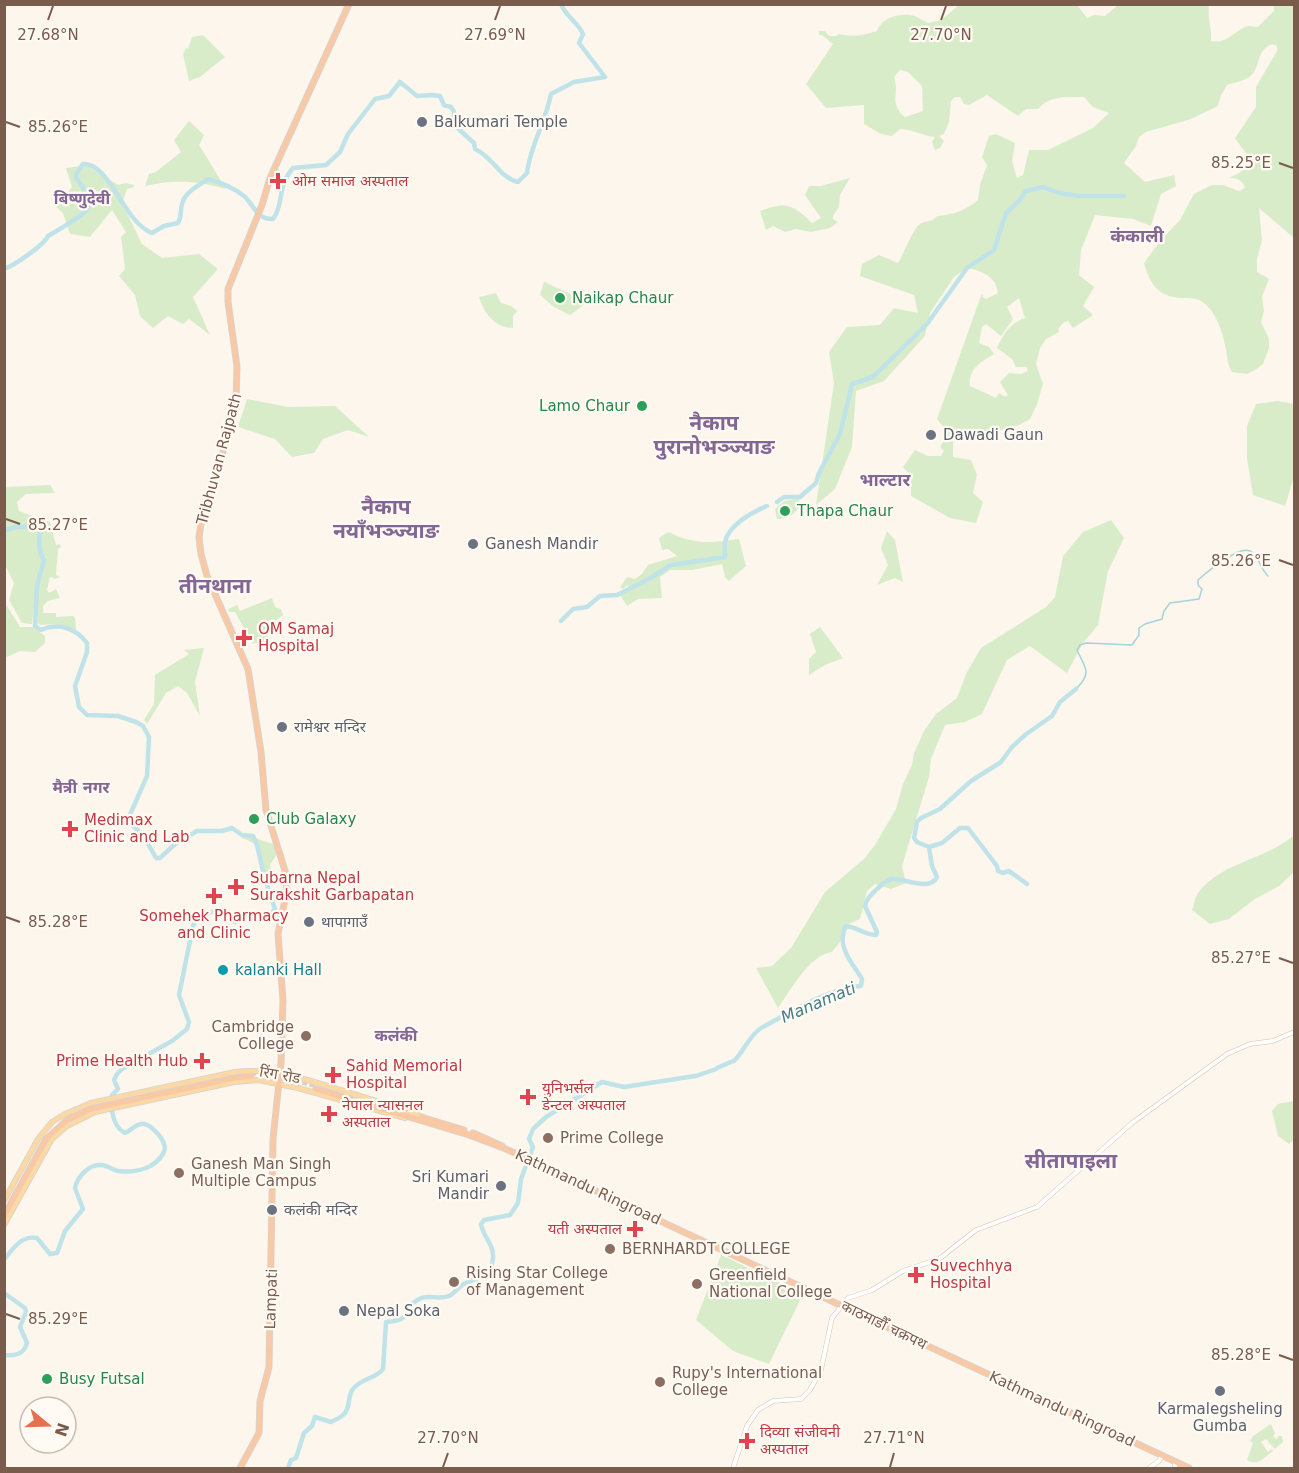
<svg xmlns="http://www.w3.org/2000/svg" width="1299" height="1473" font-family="'DejaVu Sans','Noto Sans Devanagari',sans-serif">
  <rect width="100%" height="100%" fill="#fdf6ec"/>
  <!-- green -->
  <path fill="#d8ecc9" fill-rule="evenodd" d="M959,5H1077L1087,18L1094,15L1105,16L1118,5H1209C1207,18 1212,28 1211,41C1229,44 1234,30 1248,26C1251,26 1255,27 1258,27L1274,11V5H1294V238L1259,208L1262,240L1257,259V272L1269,279L1262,297L1264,311L1261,322L1269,339V348L1263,364L1255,370L1247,374L1232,372C1226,362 1228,355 1225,345C1222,331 1216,312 1204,303C1198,298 1190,298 1182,298C1158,297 1150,284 1144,263L1160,241L1180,220L1194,194L1212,185H1223L1239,191L1245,188C1242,179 1237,178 1229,178L1239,173L1250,164C1248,152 1241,148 1235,138L1256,107V87L1277,51V46L1272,44C1256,52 1262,59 1254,72C1249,81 1235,82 1227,85L1221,95L1218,106L1191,119L1146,132L1139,137L1136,146L1124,163L1145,182L1174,175L1176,186L1161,194L1151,226L1133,219L1095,215L1081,250L1079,275L1094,287L1083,306L1093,315L1073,328L1068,321L1064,322L1058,329L1059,332L1046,339L1040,348L1036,364L1043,384L1037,404L1030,419L1019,425L994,432H979L967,437L953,432V457L971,460L977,475L973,493L983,502L976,523L950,518L911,496V476L903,467L915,450L928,456H941L944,451L940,447L945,439V429L937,419L982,293L983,297L986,299L998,293C996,276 982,271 967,268L954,277L930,313L925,336L884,381L856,391L852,447L835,489L816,505L834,383L829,352L847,327L880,325L894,308L918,313L914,295L860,276L862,264L879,255L898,263C903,255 914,227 920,224C927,220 932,223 937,216C953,215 966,210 978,200L980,185L987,165L982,157L989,136L996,134L1015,143L1012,161L1017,178L1023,175L1029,150H1048L1093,128L1109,113L1093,107L1084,97C1067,97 1050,95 1038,109H1026L1018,116L987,95L969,105L964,104L960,97H955L951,101L949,122L944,134L939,136L944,141L940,148L935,150L932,142L935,137C923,136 915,130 900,129L892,136L881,134L864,124V105L826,108L806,84L833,44L822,35H819V31H825L829,36H837L838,34C852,37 862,36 877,31C881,17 902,12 915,16C919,18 924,21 928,23L941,20ZM900,70L908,72L922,86L923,111L905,117C888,103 900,94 894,77ZM1019,298L1025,318C1009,324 1004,333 997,348L1012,359L1016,367H1027L1028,371L1021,374L1009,373L1000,382L1008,395L1005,397L999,393L996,398L970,386C968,369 981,362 994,354L989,347L979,343L982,327L986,324L1001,336L1013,319L1007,307Z
    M203,35L225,57L200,77L189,81L183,54L186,48L188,49L192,37Z
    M189,121L204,135L199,145L226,189C200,181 172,179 145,186L149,174L156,172L181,152L174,140Z
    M87,165L118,185L126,183L134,185V187L127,189L122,203L142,244L162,258L199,254L218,269L193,297L210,335L189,319L183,324L168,316L153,328L140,316L135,295L119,276L125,269L121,237L126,232L112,210L90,237L70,234L63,213L56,207L72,187L66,168Z
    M850,178L840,195L839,207L833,216V219L838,222L830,228L811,232L796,229L785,232L773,226L766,230L760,211C786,201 793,204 812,223L821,218L805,195L809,186H821Z
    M544,282L573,295L585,304L570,315L554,307L540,295Z
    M496,293L501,303L511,306L517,311L513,316V328C495,328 484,313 479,297Z
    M247,399L288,407L335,406L369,437L348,430L323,439L314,453L292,457L275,439L238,427Z
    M1278,401L1294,404V476L1285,506L1253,495L1247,458V426L1256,404Z
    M50,485L55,493L26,494L17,502L19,511L50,522L56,545L60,544L61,547L58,549L56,575L60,577L56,579L50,577L47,590L49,593L56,589L60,598L48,601L43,606V613H56V617L73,616L75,618L76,630L54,624L40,625L35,621L38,585L46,556L42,560L36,588L32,624L22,623L9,600L14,583L5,565V487Z
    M798,499L801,503C797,513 788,520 777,519L775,509L784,501Z
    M1111,520L1124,538L1108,571L1098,625L1083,643L1067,673L1030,646L1007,660L982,714L965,722L945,725L931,759L929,777L902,866L906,883L891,889L875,884L867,891L860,919L844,926L840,942L832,952C809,955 791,990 778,1008L756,968L772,966L791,948L825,892L864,859L875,845L896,809L903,784L912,765L914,753L924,731L936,714L957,698L966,674L981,648L1046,607L1055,597L1063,556L1083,532Z
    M887,531L895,540L903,582L895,578L877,585L888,565L881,548Z
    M668,532C696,545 709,543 739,539L746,566L729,581L725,577L722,564L692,570H670L660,577L662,598L638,599L627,606L620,595L628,590V585L623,589L620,587L627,577L635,579L642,574L648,565L677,556L668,549L662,550L659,538Z
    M272,598L275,607L281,609L283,615L266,628L268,638L258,647L256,642L253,644L235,612H229L228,609L237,605L240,611Z
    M4,601L20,627H33L45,636V643L35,652L20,651L5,658Z
    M820,627L843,658L825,665L809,675V659L816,652L810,634Z
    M204,648L195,682L200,716L187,693L178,686L166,693L147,724L144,720L154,704L155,675L189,654L184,650Z
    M239,833L276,845L277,854L270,865L274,879L266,884L262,859L256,844L242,838Z
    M1294,835V872L1279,886L1255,899L1229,919L1210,924L1192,910C1194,905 1195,897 1198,893C1222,861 1266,860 1294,835Z
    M1293,1101L1294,1140L1289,1144L1278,1136L1272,1111L1278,1104Z
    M721,1255L803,1294L769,1364L733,1351L696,1320Z
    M1271,1424L1275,1433L1273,1436L1276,1439L1278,1438V1436H1282L1283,1442L1275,1449L1266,1439L1261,1442L1268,1452L1272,1449L1273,1451C1265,1457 1257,1467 1247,1460L1253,1443L1250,1441L1253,1436Z"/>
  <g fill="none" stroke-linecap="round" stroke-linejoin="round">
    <!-- stream -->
    <path stroke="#a5d3da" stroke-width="1.5" d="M1076,689C1093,672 1085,668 1077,650L1080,645L1086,643L1132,645L1139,635V628L1145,624L1162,619L1164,611L1170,603L1199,599L1202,589L1198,585V580C1207,572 1241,543 1252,552C1259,559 1261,569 1268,576"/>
    <!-- river -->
    <path stroke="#bfe3e8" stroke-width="4.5" d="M4,269C15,265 44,245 48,236C56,231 90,213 89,205C89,194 81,184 75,176L83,164C110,162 123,222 152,233L164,226L178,223C182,216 180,211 182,204C185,192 198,186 208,179C219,182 234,188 244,196C254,205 257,220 273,219C285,202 276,188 293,168L326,165L340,152L348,134L375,99L389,96L400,82L417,96L432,95L440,96L444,105L451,107L454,112L453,124L474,143L475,149C494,158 500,178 518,182L527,173C530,146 546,121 551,94L574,82L605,77L579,43L583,34C578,22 565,16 561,4
      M777,502L784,497H800L816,483L819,473L840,434L852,384L873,377L927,324L967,268L994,250L1006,213L1020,200L1026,191L1043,187L1059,193L1079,196H1124
      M4,531L16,527H39C41,540 36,546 44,560L37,586L35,626L41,630C57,622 76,628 87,643V652L75,686L79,707L87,715L118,716L136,722L143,726L149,737L147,776L129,817L131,824L143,835L156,858H160L174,845L197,831H222L232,828L242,835L253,836L257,845L264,876L275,909L270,915H256L235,922L226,915L214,911L197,918L193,926L179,995L189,1022L187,1029L172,1041L122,1069L117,1074L114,1080L118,1089L112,1095C111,1108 112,1126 125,1133C130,1131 135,1125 141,1124C149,1122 162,1137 164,1144C168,1154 154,1165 146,1168C138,1171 126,1172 118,1171C112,1170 107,1165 101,1165C89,1164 77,1177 75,1188L83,1209L65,1231L57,1253L50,1254L37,1238C22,1235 12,1249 4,1260
      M561,621L573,609L587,607L600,596L617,595L649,579L671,565L725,557C725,553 724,548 725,543C727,526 752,512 767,506
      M929,847L917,842L914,838L917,822L921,818L940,809L971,781L1001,762L1012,747L1025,735L1052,716L1060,702L1076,689
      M763,1027C789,1013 831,987 861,986L862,979C853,964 835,945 846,926C856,927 866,935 876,935L877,932L865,906C867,898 870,896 876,890C881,886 885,880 892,879C904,878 930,892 937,877L932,866L929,847L942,843L960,828H968L997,866L998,871L1003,873L1009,871L1027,884
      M734,1061C744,1051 749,1036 761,1028
      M717,1068L733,1061
      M696,1076L716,1069
      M4,1293L25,1308L26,1312L20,1327L27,1343C24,1354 16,1356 4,1355
      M288,1468L291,1460L296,1458L304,1433L312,1426L315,1417L331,1422C335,1420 340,1418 343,1415C351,1409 347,1396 353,1389C361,1378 376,1379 383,1369L386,1322C399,1321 407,1319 410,1306C427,1289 435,1302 449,1296C454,1294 458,1287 464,1284C476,1278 492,1276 493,1258C494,1244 483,1237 481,1224L484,1220L510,1215L518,1203L521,1179L533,1147L529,1139L533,1129L546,1117L602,1082L624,1087L695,1076"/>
    <!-- trunk-tunnel -->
    <path stroke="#dcd0c4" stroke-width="5" stroke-dasharray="5 2.5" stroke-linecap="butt" d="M251,1073L281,1076L317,1086"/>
    <defs>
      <path id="secondary" d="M733,1468L747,1426L758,1410L773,1401L801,1399L810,1390L821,1370L832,1318L848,1298L872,1290L903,1271L939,1259L976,1230L1037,1207L1132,1123L1227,1054L1250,1044L1273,1041L1294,1032
        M1149,1468L1159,1461L1162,1456
        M1175,1468V1462"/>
      <path id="primary" d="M4,1201L38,1139L52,1122L65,1114L91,1103L235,1072C273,1067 307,1080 344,1091C370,1099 397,1107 423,1117
        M4,1225L52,1139L67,1126L95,1112L234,1082L258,1080L298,1088L405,1118"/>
      <path id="trunk" d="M316,1089L469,1135L506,1149L1189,1468
        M421,1117L464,1130
        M473,1133L502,1146
        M4,1216L46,1139L67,1120L91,1109L235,1078L251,1076
        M240,1468L259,1433L260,1401L269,1367L273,1139L281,1063L283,1000L278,934L286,895L287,877L266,810L261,752L248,669L207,576L201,554L199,537L202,516L224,449L236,402L237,366L228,302V289L262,205L270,178L349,4"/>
    </defs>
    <!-- secondary casing -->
    <use href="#secondary" stroke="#d6c0b0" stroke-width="5"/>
    <!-- primary casing -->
    <use href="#primary" stroke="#dad1cd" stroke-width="6"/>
    <!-- trunk casing -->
    <use href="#trunk" stroke="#dad1cd" stroke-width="7"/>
    <!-- secondary -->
    <use href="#secondary" stroke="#fff" stroke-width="4"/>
    <!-- primary -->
    <use href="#primary" stroke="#fbd9a5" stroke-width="4.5"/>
    <!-- trunk -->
    <use href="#trunk" stroke="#f9c8a4" stroke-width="5"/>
  </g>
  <!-- ticks -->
  <path fill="none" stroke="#7a5c4d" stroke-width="2" d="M48,20L53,6M495,20L500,6M941,20L946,6M6,122L20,127M1279,163L1293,168M6,519L20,524M1279,560L1293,565M6,917L20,922M1279,958L1293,963M6,1314L20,1319M1279,1355L1293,1360M443,1467L448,1453M890,1467L894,1453"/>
  <!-- markers -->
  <g fill="#6b7280" stroke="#fffaf3" stroke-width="2">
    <circle cx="422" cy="122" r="6"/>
    <circle cx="931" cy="435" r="6"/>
    <circle cx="473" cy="544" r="6"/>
    <circle cx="282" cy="727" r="6"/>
    <circle cx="309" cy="922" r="6"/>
    <circle cx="501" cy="1186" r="6"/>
    <circle cx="272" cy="1210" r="6"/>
    <circle cx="344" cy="1311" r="6"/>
    <circle cx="1220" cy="1391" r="6"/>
  </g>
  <g fill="#e0444e" stroke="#fffaf3" stroke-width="2">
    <path d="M275 172h6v6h6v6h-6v6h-6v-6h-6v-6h6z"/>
    <path d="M241 629h6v6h6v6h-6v6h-6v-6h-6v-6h6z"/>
    <path d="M67 820h6v6h6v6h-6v6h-6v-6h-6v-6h6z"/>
    <path d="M233 878h6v6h6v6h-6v6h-6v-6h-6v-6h6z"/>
    <path d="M211 887h6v6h6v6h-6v6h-6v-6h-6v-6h6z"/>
    <path d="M199 1052h6v6h6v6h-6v6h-6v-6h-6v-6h6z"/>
    <path d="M330 1066h6v6h6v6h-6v6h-6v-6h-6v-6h6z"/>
    <path d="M525 1088h6v6h6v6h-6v6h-6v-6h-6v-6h6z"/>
    <path d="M326 1105h6v6h6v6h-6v6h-6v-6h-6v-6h6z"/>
    <path d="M632 1220h6v6h6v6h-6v6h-6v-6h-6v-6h6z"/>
    <path d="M913 1266h6v6h6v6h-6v6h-6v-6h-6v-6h6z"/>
    <path d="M744 1432h6v6h6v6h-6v6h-6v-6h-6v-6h6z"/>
  </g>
  <g fill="#2e9e5b" stroke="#fffaf3" stroke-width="2">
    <circle cx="560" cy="298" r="6"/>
    <circle cx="642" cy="406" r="6"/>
    <circle cx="785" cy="511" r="6"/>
    <circle cx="254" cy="819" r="6"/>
    <circle cx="47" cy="1379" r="6"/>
  </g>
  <circle fill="#0f9aa8" stroke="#fffaf3" stroke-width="2" cx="223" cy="970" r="6"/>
  <g fill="#8d6e63" stroke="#fffaf3" stroke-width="2">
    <circle cx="306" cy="1036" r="6"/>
    <circle cx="548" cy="1138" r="6"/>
    <circle cx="179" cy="1173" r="6"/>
    <circle cx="610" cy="1249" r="6"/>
    <circle cx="454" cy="1282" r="6"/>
    <circle cx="697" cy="1284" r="6"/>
    <circle cx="660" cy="1382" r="6"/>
  </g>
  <g text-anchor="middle" stroke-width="4.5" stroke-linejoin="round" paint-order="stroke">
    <!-- worship labels -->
    <g font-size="15" fill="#5b616d" stroke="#fffaf3" text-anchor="start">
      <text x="434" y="127">Balkumari Temple</text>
      <text x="943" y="440">Dawadi Gaun</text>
      <text x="485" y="549">Ganesh Mandir</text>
      <text x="294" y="732">रामेश्वर मन्दिर</text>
      <text x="321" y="927">थापागाउँ</text>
      <text x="489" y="1182" text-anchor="end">Sri Kumari<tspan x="489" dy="17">Mandir</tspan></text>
      <text x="284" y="1215">कलंकी मन्दिर</text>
      <text x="356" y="1316">Nepal Soka</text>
      <text x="1220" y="1414" text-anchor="middle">Karmalegsheling<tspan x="1220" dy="17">Gumba</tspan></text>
    </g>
    <!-- health labels -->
    <g font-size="15" fill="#be3a42" stroke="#fffaf3" text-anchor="start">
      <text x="292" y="186">ओम समाज अस्पताल</text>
      <text x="258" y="634">OM Samaj<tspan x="258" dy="17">Hospital</tspan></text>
      <text x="84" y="825">Medimax<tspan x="84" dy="17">Clinic and Lab</tspan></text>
      <text x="250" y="883">Subarna Nepal<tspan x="250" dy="17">Surakshit Garbapatan</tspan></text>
      <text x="214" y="921" text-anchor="middle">Somehek Pharmacy<tspan x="214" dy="17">and Clinic</tspan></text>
      <text x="188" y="1066" text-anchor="end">Prime Health Hub</text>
      <text x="346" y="1071">Sahid Memorial<tspan x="346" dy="17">Hospital</tspan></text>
      <text x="542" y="1093">युनिभर्सल<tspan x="542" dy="17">डेन्टल अस्पताल</tspan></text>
      <text x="342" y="1110">नेपाल न्यासनल<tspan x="342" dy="17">अस्पताल</tspan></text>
      <text x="622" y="1234" text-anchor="end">यती अस्पताल</text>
      <text x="930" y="1271">Suvechhya<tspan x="930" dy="17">Hospital</tspan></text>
      <text x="760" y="1437">दिव्या संजीवनी<tspan x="760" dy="17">अस्पताल</tspan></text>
    </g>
    <!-- leisure labels -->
    <g font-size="15" fill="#27864d" stroke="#fffaf3" text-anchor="start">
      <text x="572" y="303">Naikap Chaur</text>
      <text x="630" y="411" text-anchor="end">Lamo Chaur</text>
      <text x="797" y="516">Thapa Chaur</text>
      <text x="266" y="824">Club Galaxy</text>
      <text x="59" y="1384">Busy Futsal</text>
    </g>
    <!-- street labels -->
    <g font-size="15" fill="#7a5c4d" stroke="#fffaf3">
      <text transform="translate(219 459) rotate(-75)" y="5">Tribhuvan Rajpath</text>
      <text transform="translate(280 1075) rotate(10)" y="5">रिंग रोड</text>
      <text transform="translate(588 1187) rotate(25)" y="5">Kathmandu Ringroad</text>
      <text transform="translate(271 1299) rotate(-88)" y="5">Lampati</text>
      <text transform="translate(884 1325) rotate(26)" y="5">काठमाडाैँ चक्रपथ</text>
      <text transform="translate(1062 1409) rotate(25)" y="5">Kathmandu Ringroad</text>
    </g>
    <!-- culture labels -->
    <g font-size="15" fill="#0d838f" stroke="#fffaf3" text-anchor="start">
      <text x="235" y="975">kalanki Hall</text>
    </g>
    <!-- education labels -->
    <g font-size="15" fill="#785e54" stroke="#fffaf3" text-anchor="start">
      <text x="294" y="1032" text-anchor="end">Cambridge<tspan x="294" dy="17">College</tspan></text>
      <text x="560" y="1143">Prime College</text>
      <text x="191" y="1169">Ganesh Man Singh<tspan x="191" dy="17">Multiple Campus</tspan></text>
      <text x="622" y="1254">BERNHARDT COLLEGE</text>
      <text x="466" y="1278">Rising Star College<tspan x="466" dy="17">of Management</tspan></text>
      <text x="709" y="1280">Greenfield<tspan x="709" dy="17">National College</tspan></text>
      <text x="672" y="1378">Rupy's International<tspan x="672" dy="17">College</tspan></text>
    </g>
    <!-- neighbourhood labels -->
    <g font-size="16" font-weight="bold" fill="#846695" stroke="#fffaf3">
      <text x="82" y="204">बिष्णुदेवी</text>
      <text x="81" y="793">मैत्री नगर</text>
      <text x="396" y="1041">कलंकी</text>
    </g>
    <!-- water labels -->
    <g font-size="16" font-style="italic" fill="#437c86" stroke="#fffaf3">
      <text transform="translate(818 1002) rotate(-23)" y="6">Manamati</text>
    </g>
    <!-- quarter labels -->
    <g font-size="18" font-weight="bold" fill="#846695" stroke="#fffaf3">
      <text x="1137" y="242">कंकाली</text>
      <text x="885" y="486">भाल्टार</text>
    </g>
    <!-- district labels -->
    <g font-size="21" font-weight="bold" fill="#846695" stroke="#fffaf3">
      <text x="714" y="430">नैकाप<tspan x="714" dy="24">पुरानोभञ्ज्याङ</tspan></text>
      <text x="386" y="514">नैकाप<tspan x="386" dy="24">नयाँभञ्ज्याङ</tspan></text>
      <text x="215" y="593">तीनथाना</text>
      <text x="1071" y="1168">सीतापाइला</text>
    </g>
  </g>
  <g font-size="15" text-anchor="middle" fill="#7a5c4d" stroke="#fffaf3" stroke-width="4.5" stroke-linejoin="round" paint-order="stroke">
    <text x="941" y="40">27.70°N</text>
    <text x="48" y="40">27.68°N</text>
    <text x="495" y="40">27.69°N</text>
    <text x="58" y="132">85.26°E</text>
    <text x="1241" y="168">85.25°E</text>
    <text x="58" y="530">85.27°E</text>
    <text x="1241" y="566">85.26°E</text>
    <text x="58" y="927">85.28°E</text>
    <text x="1241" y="963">85.27°E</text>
    <text x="58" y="1324">85.29°E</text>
    <text x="1241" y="1360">85.28°E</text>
    <text x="448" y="1443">27.70°N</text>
    <text x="894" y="1443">27.71°N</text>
  </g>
  <!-- border -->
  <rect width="1299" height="1473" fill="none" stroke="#7a5c4d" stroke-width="12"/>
  <!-- north arrow -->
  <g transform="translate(48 1425) rotate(109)"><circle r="28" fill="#fffaf3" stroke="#cabbb1" stroke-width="1.5"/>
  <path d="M0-4.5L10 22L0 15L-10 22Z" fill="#e76f51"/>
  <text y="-9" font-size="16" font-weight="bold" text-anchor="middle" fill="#7a5c4d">N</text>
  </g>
</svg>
